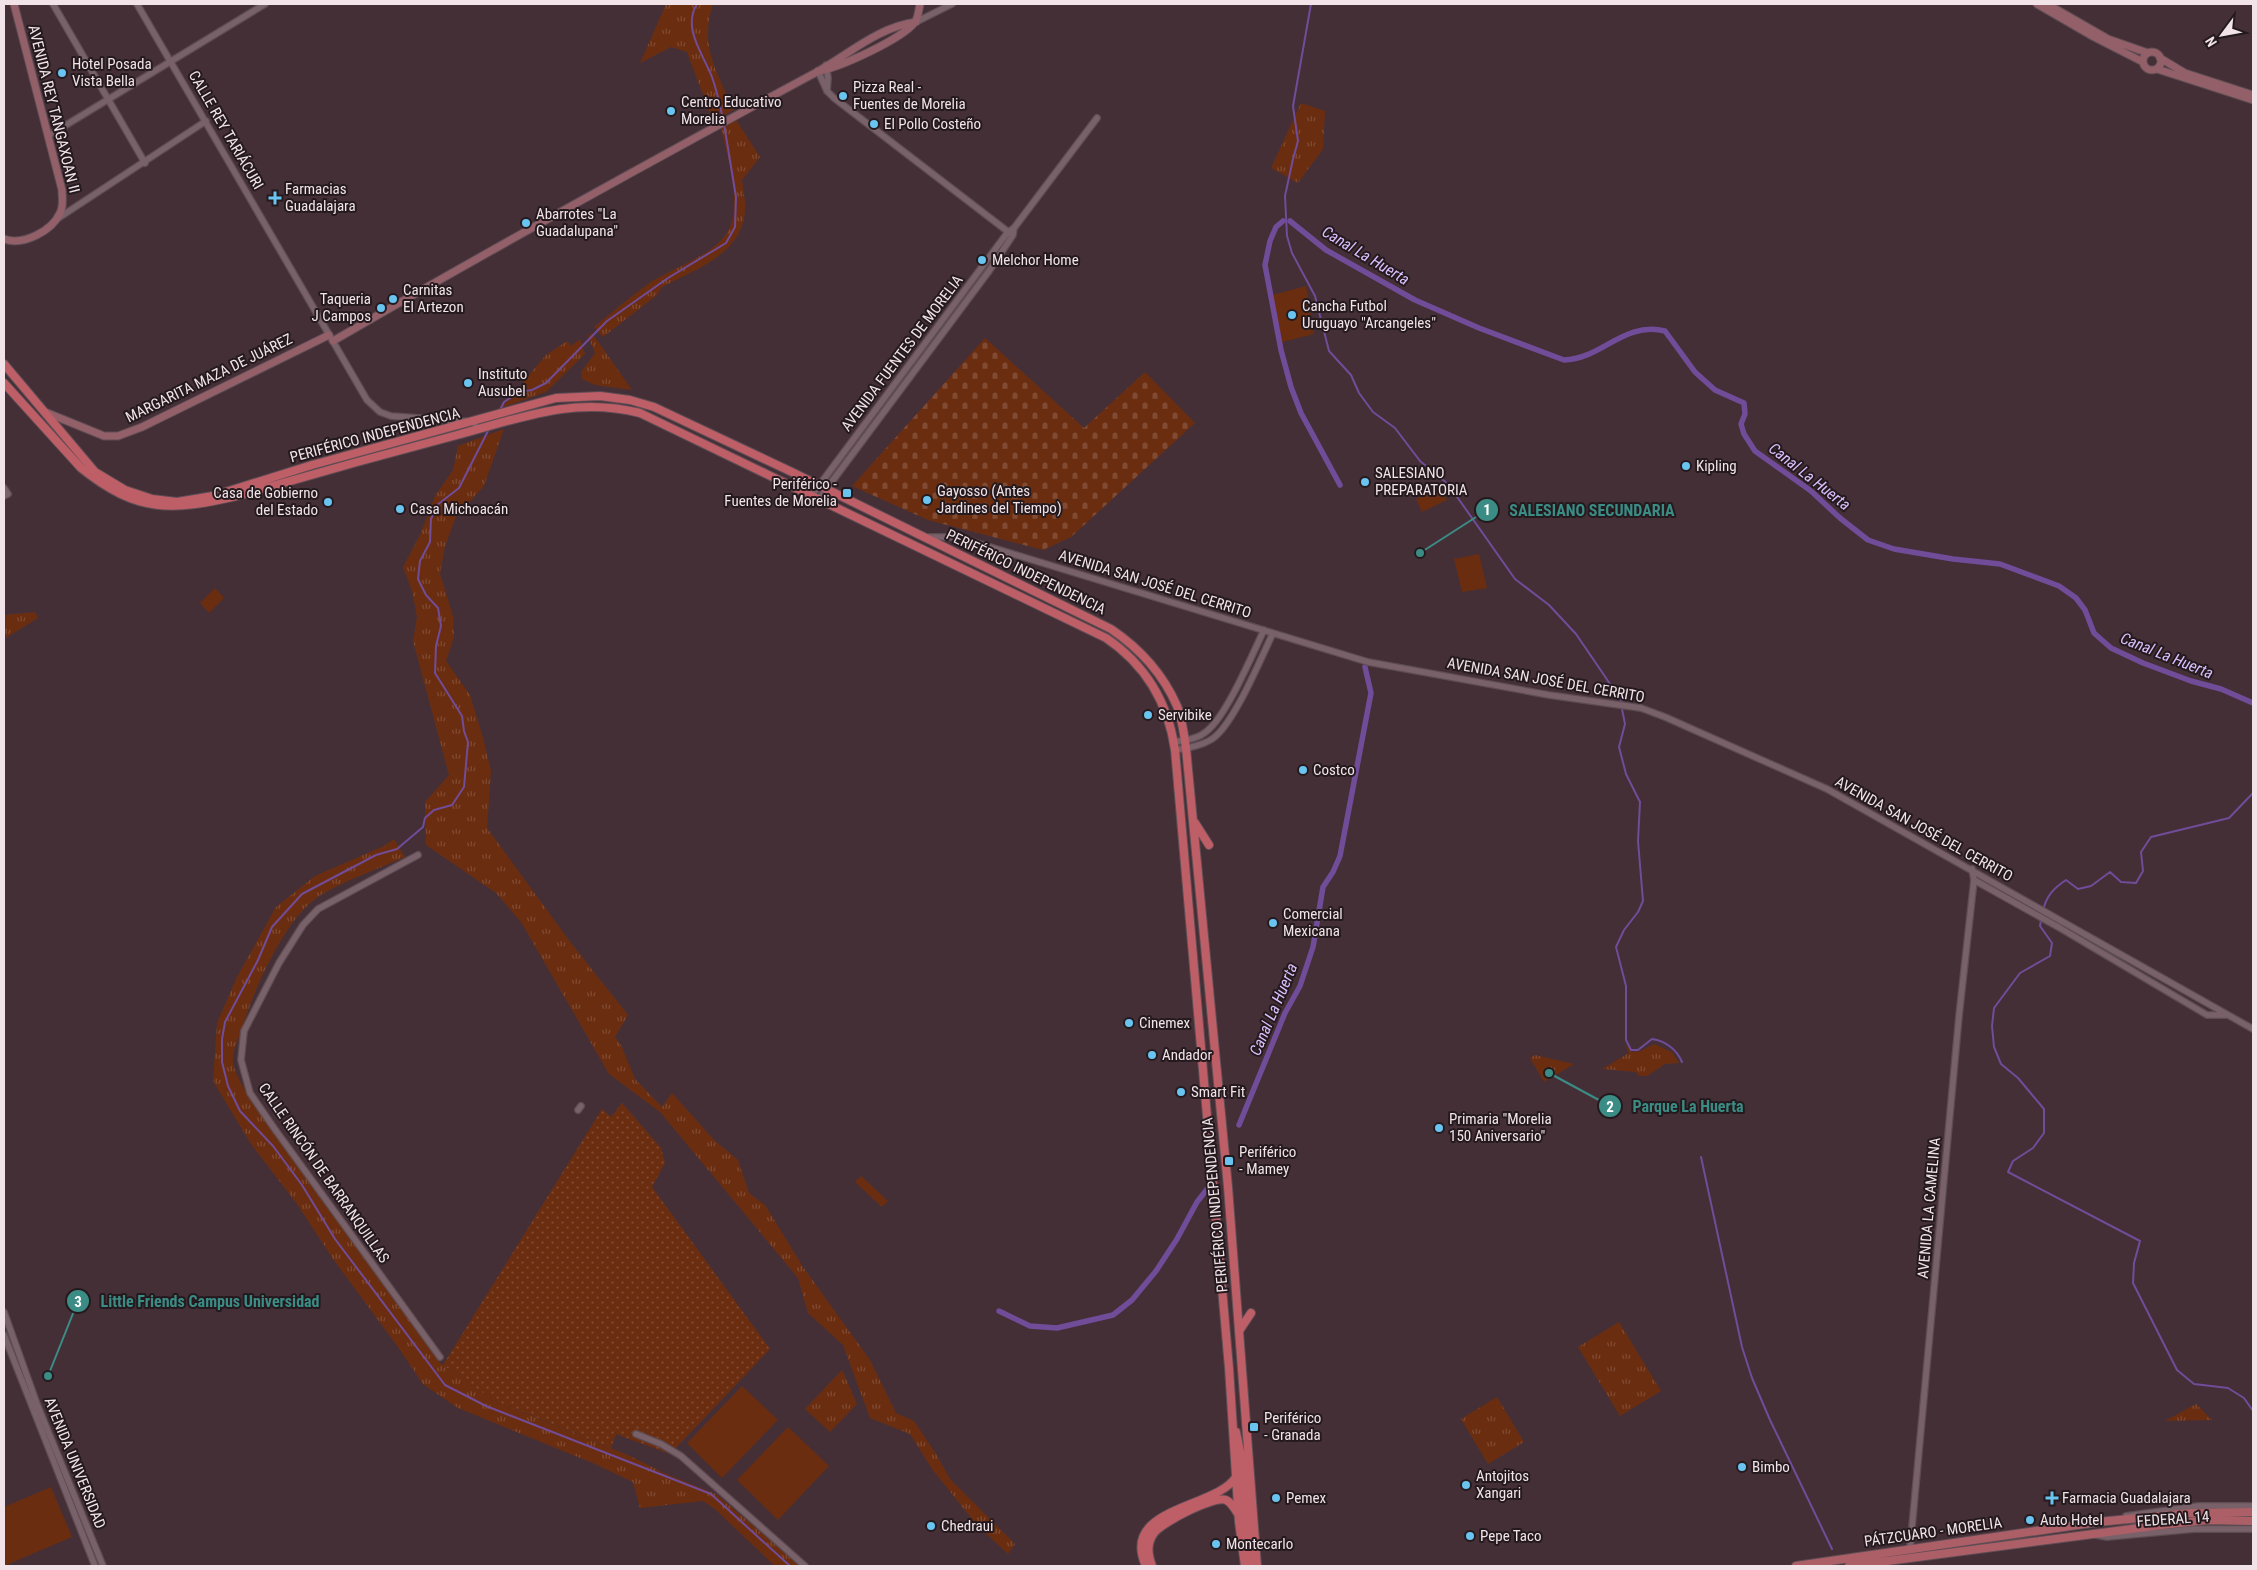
<svg xmlns="http://www.w3.org/2000/svg" width="2257" height="1570" font-family="'Roboto Condensed',sans-serif">
  <defs>
    <pattern id="grass-dots" width="8" height="8" patternUnits="userSpaceOnUse" patternTransform="scale(1.25)"><rect width="8" height="8" fill="#6b2d10"/><path d="M2 2h.1M6 6h.1" fill="none" stroke="#814b33" stroke-width="1.8" stroke-linecap="round"/></pattern>
    <pattern id="cemetery-stones" width="16" height="16" patternUnits="userSpaceOnUse" patternTransform="scale(1.25)"><rect width="16" height="16" fill="#6b2d10"/><path d="M2 7V4a2 2 0 0 1 4 0v3zM10 15v-3a2 2 0 0 1 4 0v3z" fill="#814b33"/></pattern>
    <pattern id="park-tufts" width="24" height="20" patternUnits="userSpaceOnUse" patternTransform="scale(1.25)"><rect width="24" height="20" fill="#6b2d10"/><path d="M3 7l-1-3M5 7V3M7 7l1-3M15 17l-1-3M17 17v-4M19 17l1-3" fill="none" stroke="#814b33"/></pattern>
  </defs>
  <rect width="100%" height="100%" fill="#442f37"/>
  <!-- grass -->
  <path fill="url(#grass-dots)" d="M622,1103L661,1148L665,1163L652,1187L770,1349L670,1454L616,1434L611,1448L493,1400L443,1365L602,1109L611,1117Z"/>
  <!-- cemetery -->
  <path fill="url(#cemetery-stones)" d="M985,338L1084,428L1145,372L1195,423L1071,537L1043,550L928,520L852,486Z"/>
  <!-- park -->
  <path fill="url(#park-tufts)" d="M666,4H713C699,47 717,70 733,110L712,123C706,98 695,76 687,52L671,47L640,63Z
    M1301,103L1325,111L1323,149L1298,183L1271,168Z
    M736,120L760,157L742,180C743,190 746,201 745,210C743,254 694,270 662,287L657,295L603,337L594,327C612,312 629,298 648,284C671,268 717,255 729,229C742,203 727,155 721,128Z
    M592,333L632,390L595,385L582,379L581,372L595,353L588,336Z
    M580,339L585,354L546,392L498,409L519,392L524,381L546,355L567,341L571,346Z
    M504,429L484,486L456,517L445,546L440,574L453,616L454,637L446,661L470,695L483,738L491,771L487,828L571,943L628,1015L615,1037L621,1045L635,1079L662,1107L672,1093L714,1140L738,1160L749,1193L765,1205L803,1267L870,1360L896,1413L914,1421L936,1454L950,1479L1015,1544L1008,1554L976,1524L932,1469L910,1434L870,1418L843,1345L808,1313L798,1278L660,1112L609,1074L521,922L496,893L426,845L425,802L449,775L413,641L417,617L412,591L403,567L420,535L435,496L453,470L458,446Z
    M35,612L38,618L4,639V615Z
    M394,839L405,857C378,869 346,880 321,895C285,916 253,992 241,1031C238,1040 232,1052 233,1061C233,1072 248,1095 254,1105L440,1363L493,1400L630,1456L664,1473L716,1494L800,1566H775L715,1509L703,1501L640,1508L633,1482L595,1464L458,1408L423,1384L398,1347L333,1259L297,1204L251,1144L213,1081L217,1023L237,977L276,907L315,876L384,846Z
    M1654,1044L1672,1052L1679,1063L1665,1064L1647,1076H1639L1636,1072L1602,1069L1629,1053L1625,1045L1632,1052L1641,1051Z
    M1535,1055L1574,1064L1544,1082L1530,1058Z
    M861,1176L888,1201L882,1207L855,1182Z
    M1619,1322L1661,1391L1620,1416L1578,1347Z
    M842,1370L857,1404L830,1432L805,1409Z
    M1497,1397L1524,1442L1488,1464L1461,1419Z
    M2196,1404L2212,1420L2165,1421Z"/>
  <!-- pitch -->
  <path fill="#6b2d10" d="M1306,286L1314,334L1278,343L1269,296Z
    M1440,488L1447,500L1422,512L1416,499Z
    M1479,554L1487,588L1462,592L1454,559Z
    M215,588L224,598L209,613L200,603Z
    M742,1386L778,1420L722,1478L687,1443Z
    M788,1427L829,1466L778,1520L737,1480Z
    M51,1487L72,1537L4,1566V1507Z"/>
  <g fill="none" stroke-linecap="round" stroke-linejoin="round">
    <!-- stream -->
    <path stroke="#714c98" stroke-width="2" d="M697,4C682,28 703,54 712,77C717,91 720,105 723,119
      M1311,4L1293,106L1298,141L1293,159L1285,196L1287,236L1292,253L1315,296L1329,351L1351,375L1359,393L1373,412L1395,428L1420,461L1448,484L1515,579L1549,605L1576,634L1623,703
      M500,410L504,402L519,392L532,390L546,383L607,321L668,278L726,243L735,227L736,197L724,124
      M489,429L459,488L437,505L431,519L430,542L420,561L418,579L426,595L438,608L441,626L436,646L435,673L462,716L464,731L468,742L464,787L452,805L434,810L425,818L423,827L397,849L376,855L302,894L272,927L258,960L225,1022L222,1039V1062L228,1086L240,1111L273,1146L302,1185L335,1239L445,1385L486,1406L711,1494L790,1566
      M1622,709L1625,724L1619,747L1626,774L1640,802L1638,841L1643,901L1638,912L1624,930L1616,947L1626,986V1040L1631,1050H1638L1652,1039C1666,1041 1677,1050 1682,1062
      M2043,910C2047,895 2054,888 2066,880L2078,889L2091,886L2110,872L2121,882L2136,883L2143,871L2141,852L2151,837L2229,818L2253,793
      M2041,920L2040,926L2052,943L2050,956L2020,973L1994,1008L1992,1026L1994,1047L2001,1064L2018,1078L2044,1109V1133L2033,1148L2013,1161L2008,1172L2140,1241L2134,1263L2133,1283L2177,1370L2194,1384L2228,1388L2244,1398L2253,1411
      M1701,1157L1742,1347L1752,1378L1770,1420L1832,1549"/>
    <!-- canal -->
    <path stroke="#714c98" stroke-width="5.5" d="M1283,221L1276,227L1270,241L1265,265L1281,350L1291,387L1301,413L1340,485
      M1290,221L1326,250L1415,300L1479,328L1564,360C1602,359 1623,321 1665,331L1695,372L1715,390L1744,403L1745,414L1741,424L1744,434L1755,451L1811,491L1840,518L1868,540L1894,549L1953,559L2000,564L2059,586L2076,598L2085,610L2094,633L2111,648L2143,663L2191,681L2221,689L2253,703
      M1239,1125L1285,1013L1300,986L1313,947L1323,887L1333,872L1340,856L1371,693L1365,667
      M999,1311L1030,1326L1057,1328L1113,1315L1132,1300L1156,1271L1177,1239L1197,1202L1208,1188"/>
    <defs>
      <path id="tertiary" d="M53,4L145,163
        M137,4L367,400L380,412L391,416L474,422L477,429
        M916,22L952,4
        M826,65L828,78L827,91
        M818,71L827,91L834,98L1011,234
        M48,136L265,4
        M57,219L206,121
        M4,488L8,494L4,496
        M812,495L1008,232L1014,228L1097,118
        M819,499L989,271L1013,235L1014,228
        M925,537H957L1368,662L1549,695L1641,708L1665,717L1827,789L2253,1029
        M1174,742C1185,740 1198,739 1207,731C1227,715 1252,655 1264,630
        M1175,750C1187,748 1201,746 1212,739C1233,726 1261,658 1273,633
        M418,855L318,909L303,925L279,963L244,1031L241,1060L250,1093L274,1128L440,1357
        M1974,880L2060,928L2207,1015H2226
        M578,1110L581,1106
        M4,1312L37,1404L103,1566
        M4,1335L95,1566
        M636,1434L661,1444L681,1456L805,1566
        M2126,1516L2198,1506H2253
        M2096,1535L2107,1537L2194,1529H2253
        M1910,1549L1959,1016L1974,880L1972,869"/>
      <path id="secondary" d="M2037,4L2094,37L2143,62
        M2047,4L2108,39L2148,53
        M2143 61a9 9 0 1 1 18 0a9 9 0 1 1-18 0Z
        M2160,58L2185,73L2253,95
        M2157,69L2253,100
        M818,71C839,68 902,39 915,22C918,18 919,9 920,4
        M4,239C23,246 52,231 60,213C64,206 62,197 62,190L14,4
        M333,341C492,249 653,160 815,73C848,55 878,27 916,22
        M45,412L104,436H118L142,427L329,335"/>
      <path id="primary" d="M1796,1566L2098,1522L2191,1513L2253,1512
        M1849,1566L2162,1525L2208,1520L2253,1521"/>
      <path id="trunk" d="M4,364L95,472L125,490L152,499L177,502L213,496L312,465L556,398L600,396L630,400L654,407L794,473L1111,629C1139,648 1163,674 1177,706C1182,718 1184,734 1186,748L1228,1187L1257,1566
        M4,383L81,468C138,514 173,511 241,495C313,474 385,454 457,435C521,418 573,396 640,413L1106,638C1146,665 1168,702 1175,750L1229,1368L1239,1522L1245,1566
        M1195,823L1209,845
        M1239,1331L1251,1313
        M1236,1432L1241,1456L1250,1566
        M1146,1566C1119,1507 1216,1509 1236,1477
        M1152,1566C1148,1555 1146,1544 1154,1533C1161,1523 1214,1495 1226,1500C1231,1502 1235,1509 1238,1514"/>
    </defs>
    <!-- tertiary casing -->
    <use href="#tertiary" stroke="#5e4c53" stroke-width="8"/>
    <!-- secondary casing -->
    <use href="#secondary" stroke="#5e4c53" stroke-width="9"/>
    <!-- primary casing -->
    <use href="#primary" stroke="#5e4c53" stroke-width="10"/>
    <!-- trunk casing -->
    <use href="#trunk" stroke="#5e4c53" stroke-width="10"/>
    <!-- tertiary -->
    <use href="#tertiary" stroke="#79616a" stroke-width="5.5"/>
    <!-- secondary -->
    <use href="#secondary" stroke="#936069" stroke-width="7"/>
    <!-- primary -->
    <use href="#primary" stroke="#ad5f68" stroke-width="8"/>
    <!-- trunk -->
    <use href="#trunk" stroke="#be5e67" stroke-width="8"/>
  </g>
  <!-- markers -->
  <g fill="#69c4f0" stroke="#241a1e" stroke-width="2">
    <circle cx="62" cy="73" r="5"/>
    <circle cx="843" cy="96" r="5"/>
    <circle cx="671" cy="111" r="5"/>
    <circle cx="874" cy="124" r="5"/>
    <path d="M272.5 190.5h5v5h5v5h-5v5h-5v-5h-5v-5h5z"/>
    <circle cx="526" cy="223" r="5"/>
    <circle cx="982" cy="260" r="5"/>
    <circle cx="393" cy="299" r="5"/>
    <circle cx="381" cy="308" r="5"/>
    <circle cx="1292" cy="315" r="5"/>
    <circle cx="468" cy="383" r="5"/>
    <circle cx="1686" cy="466" r="5"/>
    <circle cx="1365" cy="482" r="5"/>
    <rect x="842" y="488" width="10" height="10" rx="2.5"/>
    <circle cx="927" cy="500" r="5"/>
    <circle cx="328" cy="502" r="5"/>
    <circle cx="400" cy="509" r="5"/>
    <circle cx="1148" cy="715" r="5"/>
    <circle cx="1303" cy="770" r="5"/>
    <circle cx="1273" cy="923" r="5"/>
    <circle cx="1129" cy="1023" r="5"/>
    <circle cx="1152" cy="1055" r="5"/>
    <circle cx="1181" cy="1092" r="5"/>
    <circle cx="1439" cy="1128" r="5"/>
    <rect x="1224" y="1156" width="10" height="10" rx="2.5"/>
    <rect x="1249" y="1422" width="10" height="10" rx="2.5"/>
    <circle cx="1742" cy="1467" r="5"/>
    <circle cx="1466" cy="1485" r="5"/>
    <circle cx="1276" cy="1498" r="5"/>
    <path d="M2049.5 1490.5h5v5h5v5h-5v5h-5v-5h-5v-5h5z"/>
    <circle cx="2030" cy="1520" r="5"/>
    <circle cx="931" cy="1526" r="5"/>
    <circle cx="1470" cy="1536" r="5"/>
    <circle cx="1216" cy="1544" r="5"/>
  </g>
  <g text-anchor="middle" stroke-width="4" stroke-linejoin="round" paint-order="stroke">
    <!-- poi labels -->
    <g font-size="15" fill="#f1e3e8" stroke="#241a1e" text-anchor="start">
      <text x="72" y="69">Hotel Posada<tspan x="72" dy="17">Vista Bella</tspan></text>
      <text x="853" y="92">Pizza Real -<tspan x="853" dy="17">Fuentes de Morelia</tspan></text>
      <text x="681" y="107">Centro Educativo<tspan x="681" dy="17">Morelia</tspan></text>
      <text x="884" y="129">El Pollo Costeño</text>
      <text x="285" y="194">Farmacias<tspan x="285" dy="17">Guadalajara</tspan></text>
      <text x="536" y="219">Abarrotes "La<tspan x="536" dy="17">Guadalupana"</tspan></text>
      <text x="992" y="265">Melchor Home</text>
      <text x="403" y="295">Carnitas<tspan x="403" dy="17">El Artezon</tspan></text>
      <text x="371" y="304" text-anchor="end">Taqueria<tspan x="371" dy="17">J Campos</tspan></text>
      <text x="1302" y="311">Cancha Futbol<tspan x="1302" dy="17">Uruguayo "Arcangeles"</tspan></text>
      <text x="478" y="379">Instituto<tspan x="478" dy="17">Ausubel</tspan></text>
      <text x="1696" y="471">Kipling</text>
      <text x="1375" y="478">SALESIANO<tspan x="1375" dy="17">PREPARATORIA</tspan></text>
      <text x="837" y="489" text-anchor="end">Periférico -<tspan x="837" dy="17">Fuentes de Morelia</tspan></text>
      <text x="937" y="496">Gayosso (Antes<tspan x="937" dy="17">Jardines del Tiempo)</tspan></text>
      <text x="318" y="498" text-anchor="end">Casa de Gobierno<tspan x="318" dy="17">del Estado</tspan></text>
      <text x="410" y="514">Casa Michoacán</text>
      <text x="1158" y="720">Servibike</text>
      <text x="1313" y="775">Costco</text>
      <text x="1283" y="919">Comercial<tspan x="1283" dy="17">Mexicana</tspan></text>
      <text x="1139" y="1028">Cinemex</text>
      <text x="1162" y="1060">Andador</text>
      <text x="1191" y="1097">Smart Fit</text>
      <text x="1449" y="1124">Primaria "Morelia<tspan x="1449" dy="17">150 Aniversario"</tspan></text>
      <text x="1239" y="1157">Periférico<tspan x="1239" dy="17">- Mamey</tspan></text>
      <text x="1264" y="1423">Periférico<tspan x="1264" dy="17">- Granada</tspan></text>
      <text x="1752" y="1472">Bimbo</text>
      <text x="1476" y="1481">Antojitos<tspan x="1476" dy="17">Xangari</tspan></text>
      <text x="1286" y="1503">Pemex</text>
      <text x="2062" y="1503">Farmacia Guadalajara</text>
      <text x="2040" y="1525">Auto Hotel</text>
      <text x="941" y="1531">Chedraui</text>
      <text x="1480" y="1541">Pepe Taco</text>
      <text x="1226" y="1549">Montecarlo</text>
    </g>
    <!-- street labels -->
    <g font-size="15" fill="#f1e3e8" stroke="#241a1e">
      <text transform="translate(54 109) rotate(76)" y="5">AVENIDA REY TANGAXOAN II</text>
      <text transform="translate(226 130) rotate(60)" y="5">CALLE REY TARIÁCURI</text>
      <text transform="translate(902 353) rotate(-53)" y="5">AVENIDA FUENTES DE MORELIA</text>
      <text transform="translate(209 378) rotate(-26)" y="5">MARGARITA MAZA DE JUÁREZ</text>
      <text transform="translate(375 435) rotate(-15)" y="5">PERIFÉRICO INDEPENDENCIA</text>
      <text transform="translate(1026 572) rotate(26)" y="5">PERIFÉRICO INDEPENDENCIA</text>
      <text transform="translate(1155 584) rotate(17)" y="5">AVENIDA SAN JOSÉ DEL CERRITO</text>
      <text transform="translate(1546 680) rotate(10)" y="5">AVENIDA SAN JOSÉ DEL CERRITO</text>
      <text transform="translate(1924 829) rotate(29)" y="5">AVENIDA SAN JOSÉ DEL CERRITO</text>
      <text transform="translate(324 1173) rotate(55)" y="5">CALLE RINCÓN DE BARRANQUILLAS</text>
      <text transform="translate(1215 1205) rotate(-95)" y="5">PERIFÉRICO INDEPENDENCIA</text>
      <text transform="translate(1929 1208) rotate(-85)" y="5">AVENIDA LA CAMELINA</text>
      <text transform="translate(75 1463) rotate(68)" y="5">AVENIDA UNIVERSIDAD</text>
      <text transform="translate(2173 1519) rotate(-4)" y="5">FEDERAL 14</text>
      <text transform="translate(1933 1532) rotate(-8)" y="5">PÁTZCUARO - MORELIA</text>
    </g>
    <!-- water labels -->
    <g font-size="16" font-style="italic" fill="#dabefd" stroke="#241a1e">
      <text transform="translate(1366 255) rotate(31)" y="6">Canal La Huerta</text>
      <text transform="translate(1810 476) rotate(38)" y="6">Canal La Huerta</text>
      <text transform="translate(2167 655) rotate(22)" y="6">Canal La Huerta</text>
      <text transform="translate(1273 1009) rotate(-67)" y="6">Canal La Huerta</text>
    </g>
  </g>
  <!-- callouts -->
  <path fill="none" stroke="#3c8c86" stroke-width="2" d="M1420 553L1487 510M1549 1073L1610 1106M48 1376L78 1301"/>
  <g fill="#3c8c86" stroke="#241a1e" stroke-width="2">
    <circle cx="1420" cy="553" r="5"/>
    <circle cx="1549" cy="1073" r="5"/>
    <circle cx="48" cy="1376" r="5"/>
    <circle cx="1487" cy="510" r="12"/>
    <circle cx="1610" cy="1106" r="12"/>
    <circle cx="78" cy="1301" r="12"/>
  </g>
  <g font-size="15" text-anchor="middle" font-weight="bold" fill="#fff">
    <text x="1487" y="515">1</text>
    <text x="1610" y="1112">2</text>
    <text x="78" y="1307">3</text>
  </g>
  <g font-size="16" text-anchor="middle" font-weight="bold" fill="#3c8c86" stroke="#241a1e" stroke-width="4" stroke-linejoin="round" paint-order="stroke">
    <text x="1592" y="516">SALESIANO SECUNDARIA</text>
    <text x="1688" y="1112">Parque La Huerta</text>
    <text x="210" y="1307">Little Friends Campus Universidad</text>
  </g>
  <!-- border -->
  <rect width="2257" height="1570" fill="none" stroke="#f1e3e8" stroke-width="10"/>
  <!-- north arrow -->
  <g transform="translate(2222 35) rotate(238)" stroke="#241a1e" stroke-width="4" paint-order="stroke">
  <path d="M0-4L9 19L0 12L-9 19Z" fill="#f1e3e8"/>
  <text y="-8" font-size="14" font-weight="bold" text-anchor="middle" fill="#f1e3e8">N</text>
  </g>
</svg>
